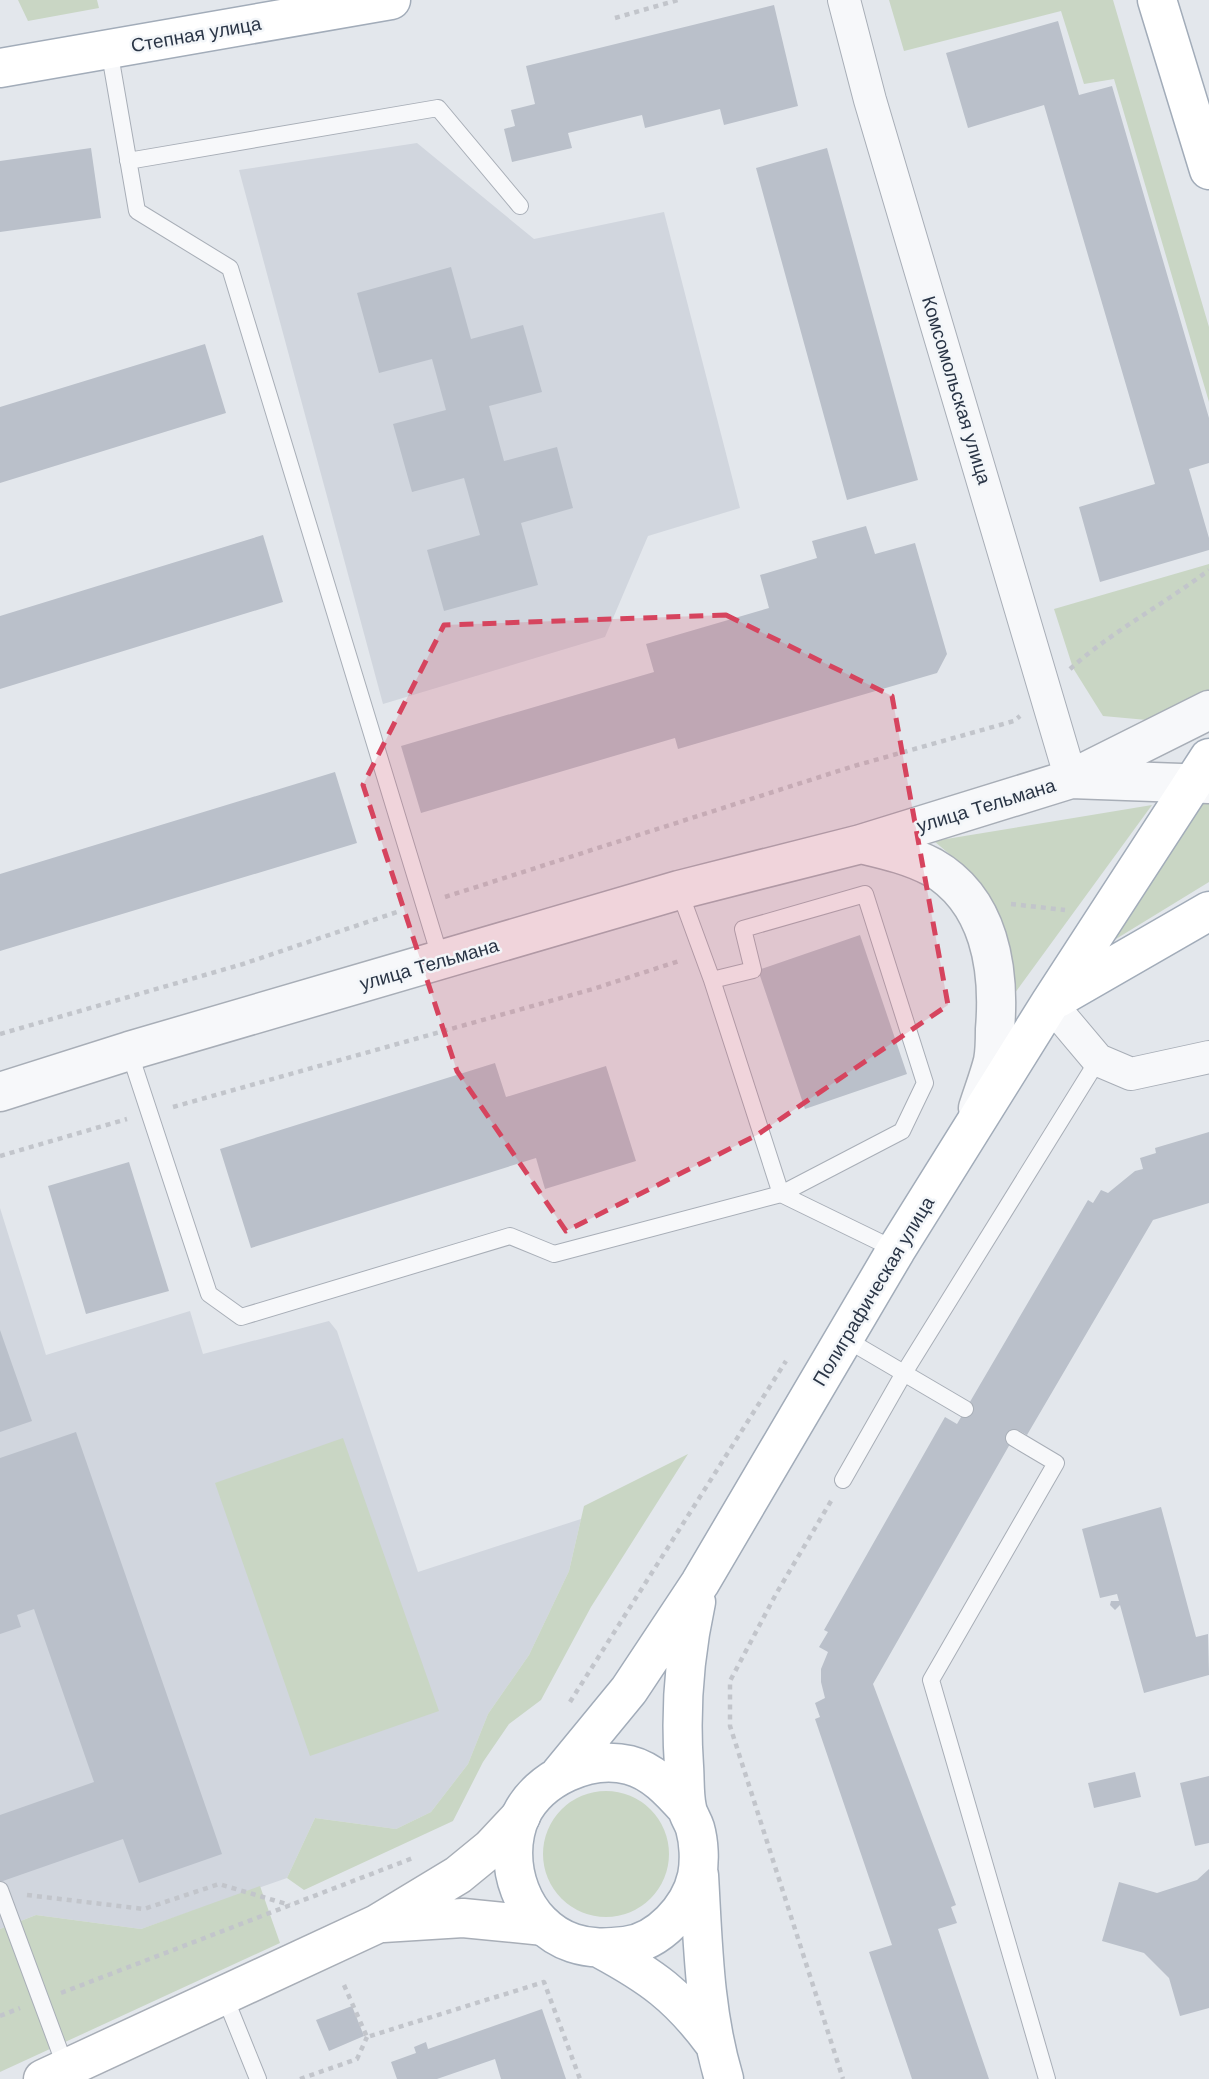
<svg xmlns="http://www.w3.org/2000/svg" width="1209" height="2079" font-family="Helvetica,sans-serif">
  <rect width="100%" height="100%" fill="#e3e7ec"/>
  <!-- built -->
  <path fill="#d1d6de" d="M417,143L534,239L664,212L740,508L648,536L605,637L383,704L239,170Z
    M0,1208L46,1355L190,1311L203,1354L329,1321L337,1331L418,1572L581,1519L569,1571L529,1655L488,1714L468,1764L431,1812L396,1829L315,1818L287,1878L141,1929L36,1915L0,1929Z"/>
  <!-- green -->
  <path fill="#c9d6c4" d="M18,0H97L99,8L28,21Z
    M889,0H1113L1209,327V402L1114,79L1084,84L1061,11L904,51Z
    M1209,564V692L1147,720L1103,716L1073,668L1054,609Z
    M1201,803L1209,804V882L1111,942Z
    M1152,805L1012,997L991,901L968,870L934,841Z
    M343,1438L439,1711L310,1756L215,1483Z
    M688,1454L591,1607L541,1700L509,1724L483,1762L453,1821L304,1890L287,1878L315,1818L396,1829L431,1812L468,1764L488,1714L529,1655L569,1571L584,1506Z
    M543 1854a63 63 0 1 1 126 0a63 63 0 1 1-126 0Z
    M260,1886L280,1943L0,2072V1929L36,1915L141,1929Z"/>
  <!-- building -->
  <path fill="#bac0ca" d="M774,5L798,106L724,125L720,109L645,128L642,115L568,133L572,148L512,162L504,129L515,126L511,110L535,104L526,66Z
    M1058,21L1079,95L1112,86L1209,418V463L1189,469L1209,538V550L1100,582L1079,507L1155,484L1044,105L968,128L946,53Z
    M91,148L101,218L0,232V161Z
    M827,148L918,480L847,500L756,168Z
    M451,267L471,339L523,325L542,392L489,406L504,461L557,447L573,508L521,523L538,585L444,611L427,550L480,535L464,478L412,492L393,424L446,410L432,359L379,373L357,293Z
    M205,344L226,413L0,483V407Z
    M866,526L875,554L915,543L947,654L937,673L678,749L675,738L421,813L401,746L654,672L646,644L769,608L760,575L817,558L812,541Z
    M263,535L283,602L0,689V616Z
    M335,772L357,843L0,951V874Z
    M860,935L907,1074L805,1109L758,970Z
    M495,1063L506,1097L606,1066L636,1161L545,1189L536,1158L251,1248L220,1149Z
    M1209,1132V1203L1153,1220L1027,1435L1018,1430L873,1684L956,1905L951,1907L957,1923L938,1929L989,2079H912L869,1952L892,1945L815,1719L820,1717L815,1703L825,1698L821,1682V1669L828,1652L819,1647L828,1632L824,1630L945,1417L957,1424L1088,1200L1093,1203L1101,1190L1108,1193L1135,1171L1143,1169L1140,1158L1156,1153L1155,1148Z
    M129,1162L169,1291L86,1314L48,1186Z
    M0,1330L32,1421L0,1432Z
    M76,1432L222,1854L139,1883L123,1839L0,1882V1815L94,1782L34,1609L17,1615L21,1627L0,1634V1458Z
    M1161,1507L1196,1637L1208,1634L1209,1675L1144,1693L1120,1605L1115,1610L1110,1605L1111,1601H1119L1117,1594L1100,1598L1082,1529Z
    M1135,1772L1141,1797L1094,1808L1088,1783Z
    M1209,1776V1843L1195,1846L1180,1783Z
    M1209,1869V2008L1180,2016L1169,1978L1144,1953L1102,1941L1119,1882L1157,1893L1197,1880Z
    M352,2006L364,2036L329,2051L316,2020Z
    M542,2009L566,2079H501L495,2059L437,2079H397L391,2062L416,2053L414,2047L426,2042L428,2049Z"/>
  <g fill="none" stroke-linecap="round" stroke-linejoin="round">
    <defs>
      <path id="service" d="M109,49L137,211L230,268L441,960
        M128,161L438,108L520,206
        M679,890L712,980L781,1194L902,1131L925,1083L865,894L743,929L753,970L712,980
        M129,1051L209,1294L241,1317L510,1236L554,1254L781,1194L896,1250
        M844,1338L965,1409
        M1014,1438L1056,1463L931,1680L1047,2079
        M843,1480L904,1373L1098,1060
        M0,1890L66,2068
        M224,1995L258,2079"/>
      <path id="minor" d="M844,0L870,100L1071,779
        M1050,1003L1098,1060L1131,1074L1209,1057"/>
      <path id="tertiary" d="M1071,779L1209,784
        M861,844C886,850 909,855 932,867C990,900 1000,969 995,1029C995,1040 995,1051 993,1061C989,1077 983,1092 978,1108
        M0,1092L129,1051L679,890L861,844L1071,779L1209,710"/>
      <path id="secondary" d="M383,1923L463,1918L544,1926
        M43,2079L377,1924L458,1875L491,1848L521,1816"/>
      <path id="primary" d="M1157,0L1209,170
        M0,68L391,0
        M1058,998L1209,911
        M560,1774L629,1690L700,1583L896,1250L1050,1003L1209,758
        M687,1809C671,1791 653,1771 629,1765C589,1755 539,1778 521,1815C500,1862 522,1926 573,1943C591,1949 607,1948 625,1946C659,1942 690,1908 697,1876C700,1861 699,1842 695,1828C693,1821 688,1815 687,1808C684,1795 685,1780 684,1766C680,1710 684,1657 696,1602
        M699,1875C703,1945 704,2012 724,2079
        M601,1949C651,1976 679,1996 713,2042"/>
    </defs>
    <!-- service casing -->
    <use href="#service" stroke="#a8aeb7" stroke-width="18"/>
    <!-- minor casing -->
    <use href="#minor" stroke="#a8aeb7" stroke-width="34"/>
    <!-- tertiary casing -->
    <use href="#tertiary" stroke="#a8aeb7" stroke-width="41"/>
    <!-- secondary casing -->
    <use href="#secondary" stroke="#a8aeb7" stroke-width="41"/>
    <!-- primary casing -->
    <use href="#primary" stroke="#a2acb9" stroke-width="41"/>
    <!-- path -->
    <path stroke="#c2c5cb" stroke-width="4.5" stroke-dasharray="5 5" stroke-linecap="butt" d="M615,18L678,0
      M1070,669C1111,632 1164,604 1209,570
      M445,897L854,766L1014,721L1020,716
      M1011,904L1065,910
      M0,1034L243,964L400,911
      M173,1107L593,989L679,961
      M0,1156L127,1119
      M831,1501L776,1594L730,1681V1726L843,2079
      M570,1702L786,1361
      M27,1895L144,1909L219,1884L290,1905
      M344,1985L367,2037L544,1982L580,2079
      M61,1993L413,1858
      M0,2016L20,2008
      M300,2079L357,2059L367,2037"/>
    <!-- service -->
    <use href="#service" stroke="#f7f8fa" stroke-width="16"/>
    <!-- minor -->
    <use href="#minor" stroke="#f7f8fa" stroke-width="32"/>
    <!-- tertiary -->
    <use href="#tertiary" stroke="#f7f8fa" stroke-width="38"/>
    <!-- secondary -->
    <use href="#secondary" stroke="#fff" stroke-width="38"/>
    <!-- primary -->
    <use href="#primary" stroke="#fff" stroke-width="38"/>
  </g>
  <!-- marked area -->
  <path fill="#d6445e" fill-opacity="0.2" stroke="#d6445e" stroke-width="5" stroke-dasharray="14 9" stroke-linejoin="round" d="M726,615L892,696L948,1005L757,1135L566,1231L457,1071L363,785L444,625Z"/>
  <g text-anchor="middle" stroke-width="5" stroke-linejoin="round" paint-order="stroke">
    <!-- street labels -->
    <g font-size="19" fill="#2a3546" stroke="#f3f6f9">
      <text transform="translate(196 34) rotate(-10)" y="7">Степная улица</text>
      <text transform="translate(957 390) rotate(73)" y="7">Комсомольская улица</text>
      <text transform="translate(986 805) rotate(-17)" y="7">улица Тельмана</text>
      <text transform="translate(429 964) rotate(-16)" y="7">улица Тельмана</text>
      <text transform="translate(873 1291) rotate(-59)" y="7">Полиграфическая улица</text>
    </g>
  </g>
</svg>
